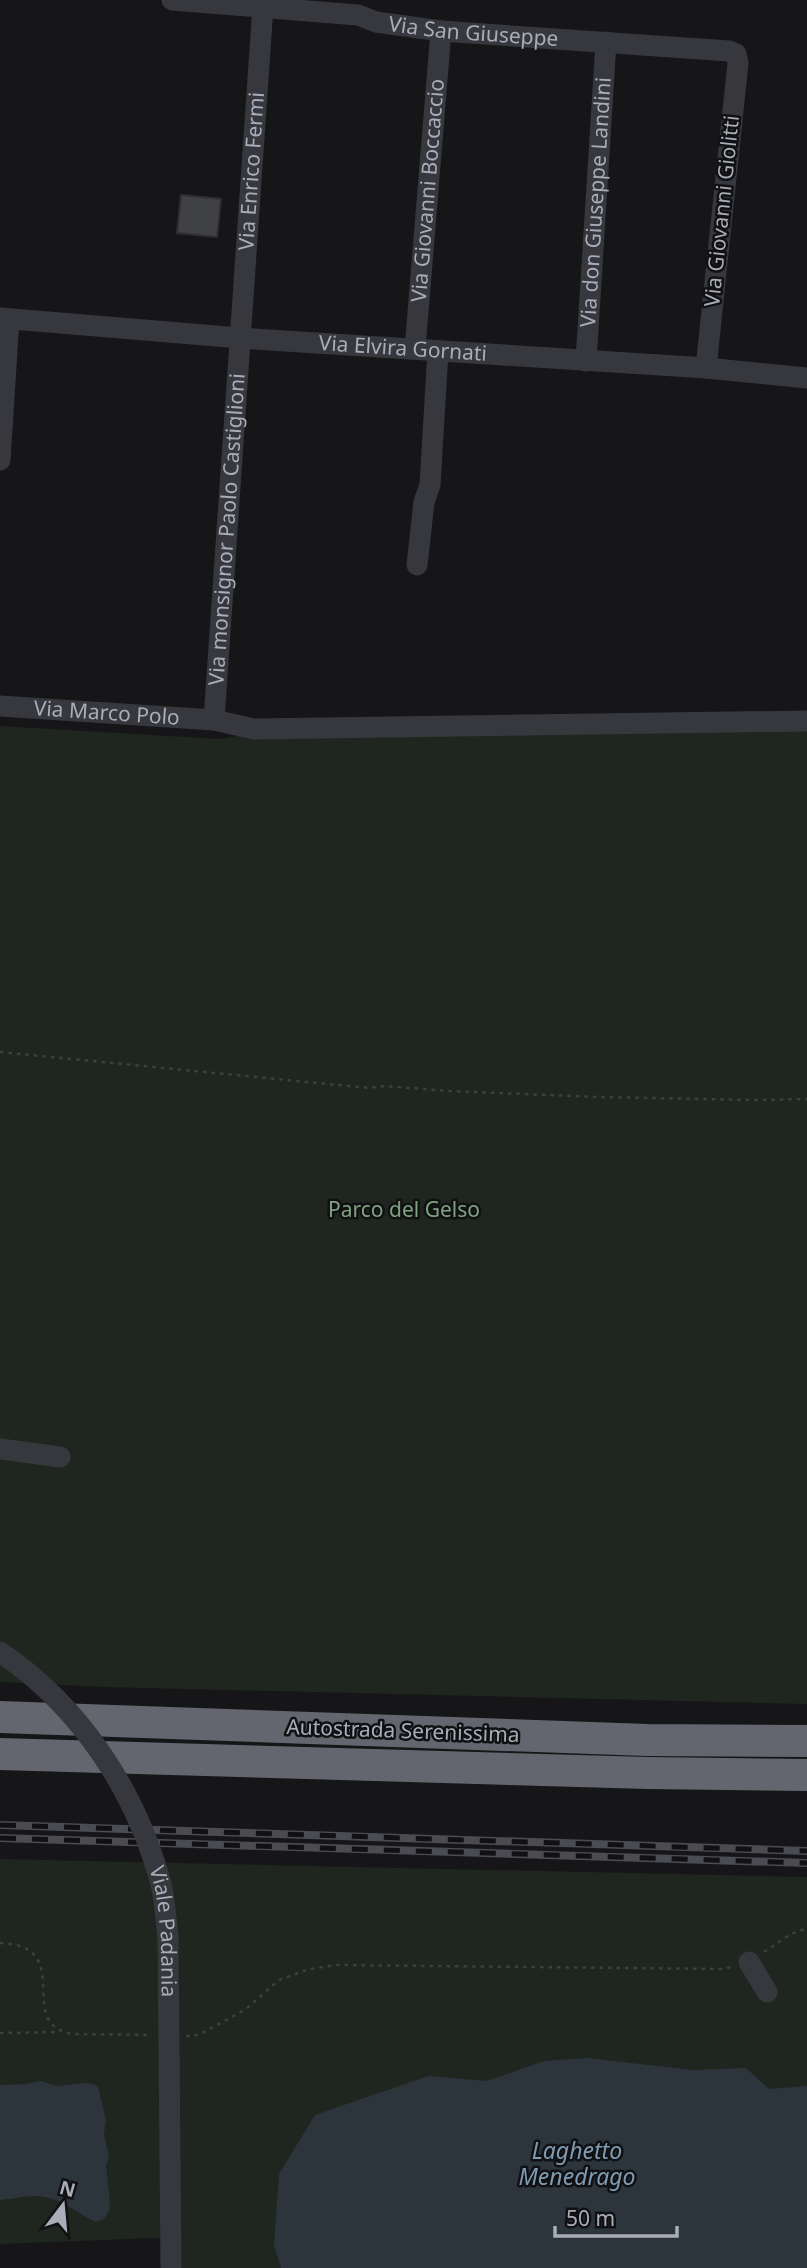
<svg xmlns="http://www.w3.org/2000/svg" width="807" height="2268" font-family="'Noto Sans',sans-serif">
  <rect width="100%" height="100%" fill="#161618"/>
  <!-- green -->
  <path fill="#1e261f" d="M0,726L219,739L251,734L807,726V1704L106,1687L0,1682Z
    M0,1859L807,1877V2268H181L180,2237L0,2244Z"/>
  <!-- water -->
  <path fill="#2c353c" d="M588,2058L692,2070L746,2068L769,2089L807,2086V2268H281L274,2245L279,2174L315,2115L428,2076L487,2081L544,2061Z
    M40,2081L57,2086L84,2083L93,2084L98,2087L106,2120L104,2134L109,2157L106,2166L110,2201L109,2211L104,2219L96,2222C79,2215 64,2200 45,2197C30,2194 15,2199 0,2200V2085L26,2084Z"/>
  <!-- building -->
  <path fill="#404145" stroke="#303034" stroke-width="2" d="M181,195L221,199L217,237L177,233Z"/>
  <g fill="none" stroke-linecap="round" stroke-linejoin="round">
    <!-- path -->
    <path stroke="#3d3f44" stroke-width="2.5" stroke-dasharray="3.5 5" stroke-linecap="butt" d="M0,1052L369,1088L384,1086L449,1091L598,1097L756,1100L807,1099
      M0,1943C78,1946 13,2023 72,2034L152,2035
      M764,1952L789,1935L807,1928
      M0,2033L60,2032
      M186,2036L199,2035L246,2009L279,1980L309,1969L337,1965L725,1969L733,1966"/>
    <!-- minor -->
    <g stroke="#37383d" stroke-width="21">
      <path id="s1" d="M172,0L358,15L376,22L441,31L729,51L736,54L738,63L706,368"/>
      <path id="s2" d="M0,318L240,338L706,368L807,378"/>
      <path id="s3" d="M415,349L441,31"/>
      <path id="s4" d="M586,361L606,42"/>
      <path d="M0,460L9,319"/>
      <path d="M417,565L424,502L430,485L438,351"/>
      <path id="s5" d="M0,706L214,720L254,729L807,721"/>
      <path id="s6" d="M214,720L263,6"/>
      <path d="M0,1449L60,1457"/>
      <path d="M749,1962L767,1992"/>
    </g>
    <!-- highway -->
    <path stroke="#63666e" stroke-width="32" d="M0,1717L647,1740L807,1741
      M0,1754L648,1773L807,1775"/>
    <defs>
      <path id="rail" d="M0,1825L807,1851
        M0,1838L807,1863"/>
    </defs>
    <!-- rail casing -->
    <use href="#rail" stroke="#4a4c52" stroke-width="8"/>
    <!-- rail -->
    <use href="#rail" stroke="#111113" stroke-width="5" stroke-dasharray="16" stroke-linecap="butt"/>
    <!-- minor-bridge -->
    <path stroke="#37383d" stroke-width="21" id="s7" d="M0,1652C80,1706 136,1791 161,1884C165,1901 166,1920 168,1937L171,2268"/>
  </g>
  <g text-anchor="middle" stroke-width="5" stroke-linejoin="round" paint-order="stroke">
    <!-- street labels -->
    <g font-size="21" fill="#a8adb8" stroke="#111113">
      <text dy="7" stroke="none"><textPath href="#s1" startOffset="304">Via San Giuseppe</textPath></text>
      <text dy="7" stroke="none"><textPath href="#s6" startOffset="550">Via Enrico Fermi</textPath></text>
      <text dy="7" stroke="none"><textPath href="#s3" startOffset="159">Via Giovanni Boccaccio</textPath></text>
      <text dy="7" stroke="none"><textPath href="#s4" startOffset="159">Via don Giuseppe Landini</textPath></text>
      <text transform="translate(722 211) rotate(-84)" y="7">Via Giovanni Giolitti</text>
      <text dy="7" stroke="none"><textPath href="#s2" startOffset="404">Via Elvira Gornati</textPath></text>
      <text dy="7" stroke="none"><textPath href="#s6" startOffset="191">Via monsignor Paolo Castiglioni</textPath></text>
      <text dy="7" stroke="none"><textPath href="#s5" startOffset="107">Via Marco Polo</textPath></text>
      <text transform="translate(403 1731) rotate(2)" y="7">Autostrada Serenissima</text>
      <text dy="7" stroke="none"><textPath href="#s7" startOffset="336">Viale Padania</textPath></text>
    </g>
    <!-- park labels -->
    <g font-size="21" fill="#7fa381" stroke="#111113">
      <text x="404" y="1217">Parco del Gelso</text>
    </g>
    <!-- water labels -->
    <g font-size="23" font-style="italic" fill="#7f9bb3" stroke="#111113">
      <text x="577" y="2159">Laghetto<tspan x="577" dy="26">Menedrago</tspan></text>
    </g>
  </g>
  <!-- north arrow -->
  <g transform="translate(63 2205) rotate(16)" stroke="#111113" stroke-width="5" paint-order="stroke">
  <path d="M0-5L12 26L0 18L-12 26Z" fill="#a8adb8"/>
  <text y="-10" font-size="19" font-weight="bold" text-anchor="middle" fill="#a8adb8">N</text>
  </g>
  <!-- scale -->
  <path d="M555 2226v10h122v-10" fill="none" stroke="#a8adb8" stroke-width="3.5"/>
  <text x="566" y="2226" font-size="21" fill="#a8adb8" stroke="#111113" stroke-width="5" paint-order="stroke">50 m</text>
</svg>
